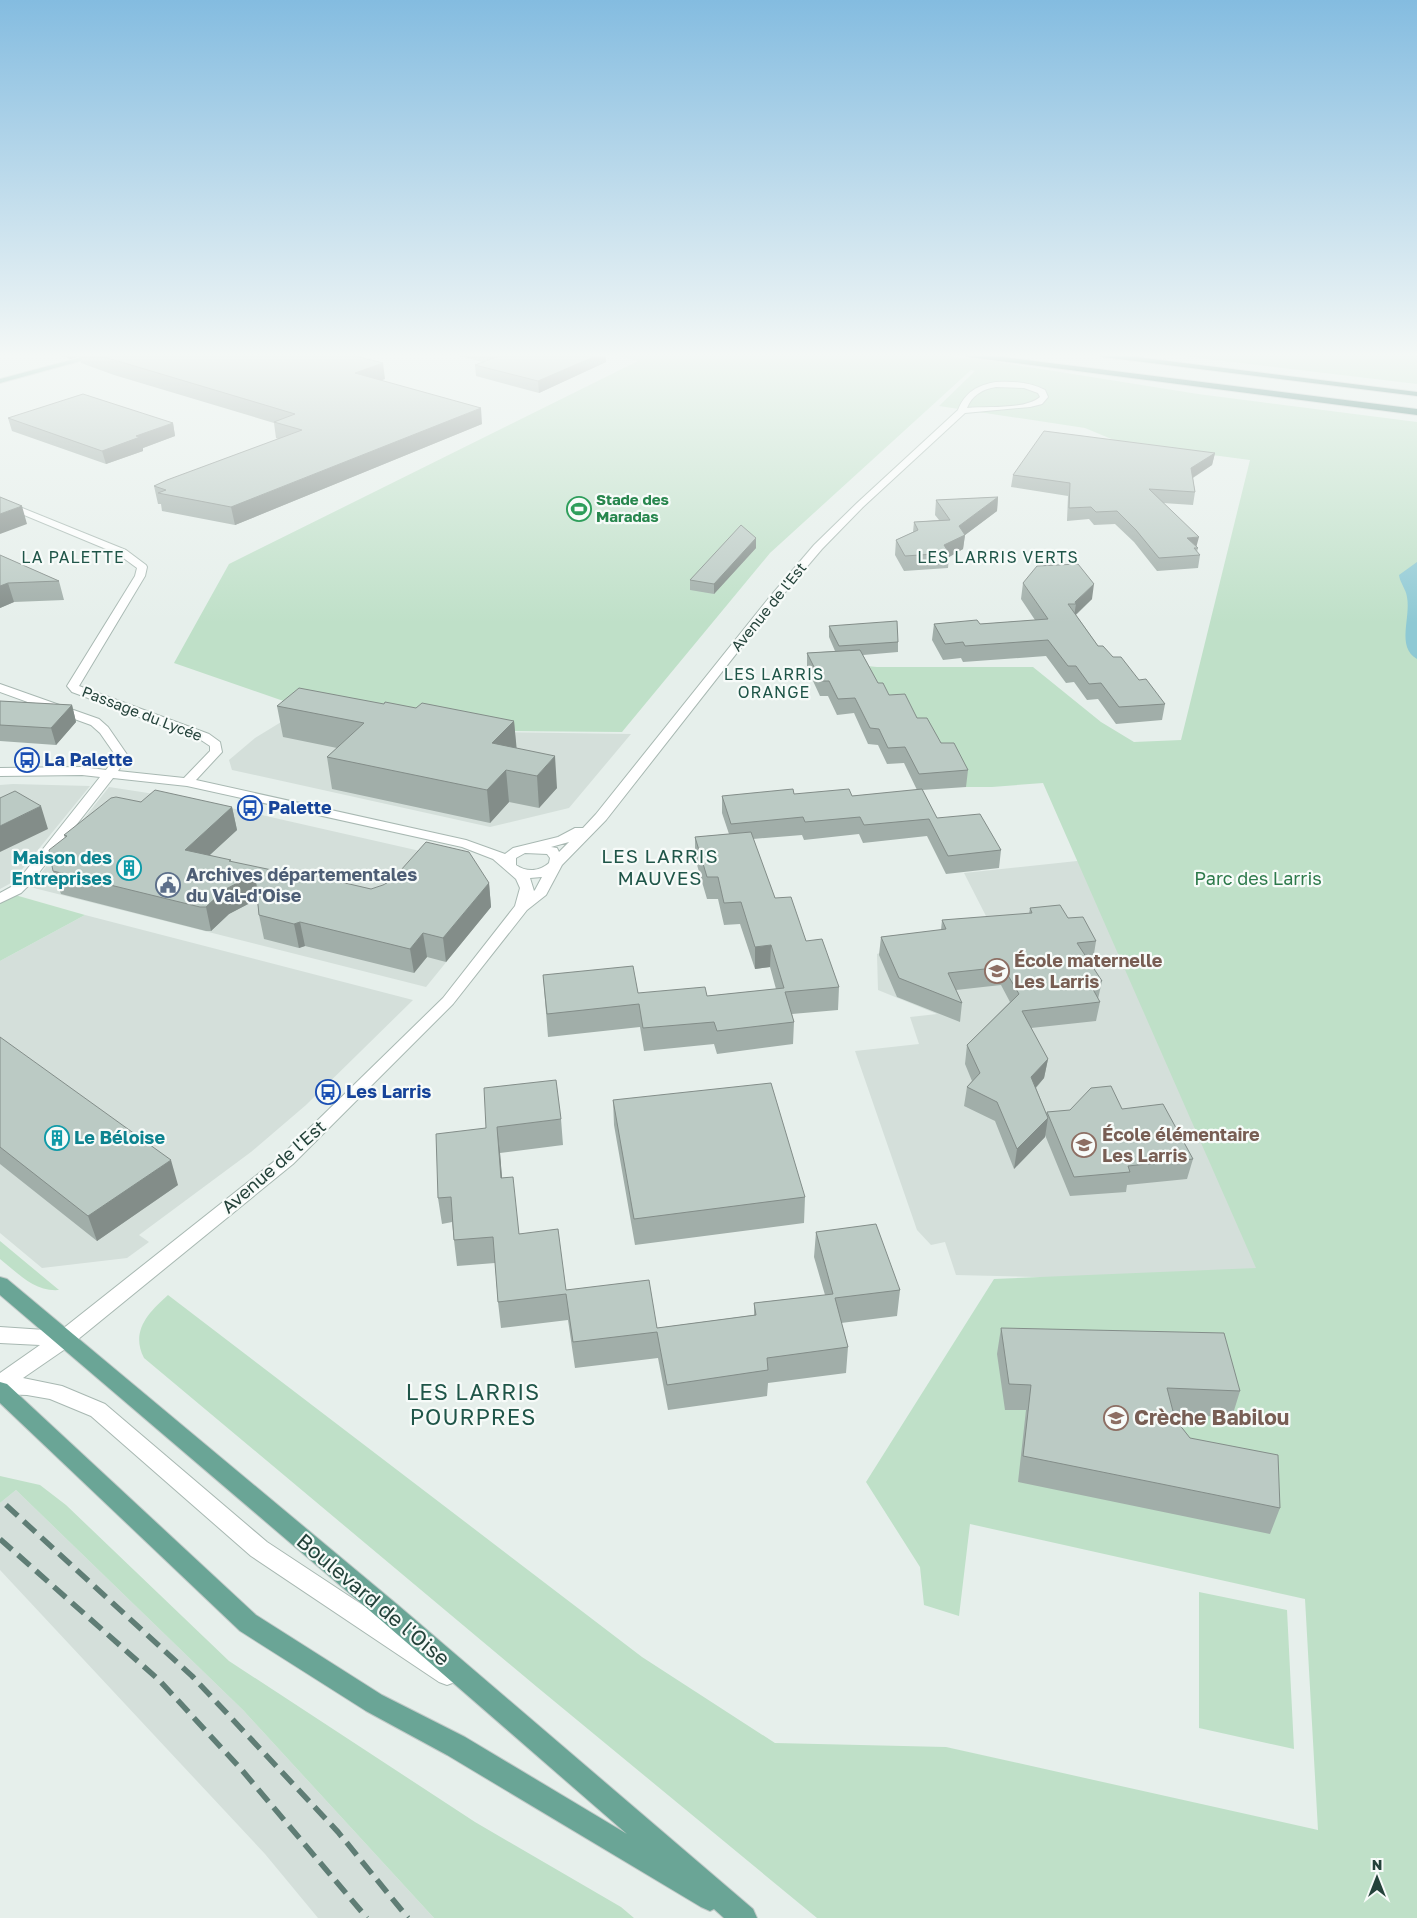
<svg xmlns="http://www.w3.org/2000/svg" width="1417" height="1918" font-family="'Golos Text',sans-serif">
  <rect width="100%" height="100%" fill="#e6efeb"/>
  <!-- built -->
  <path fill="#d4dfda" d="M304,708L367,730L631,734L569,808L490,827L232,770L229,760L255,738Z
    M13,784L90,786L11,883L0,889V785Z
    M109,787L200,801L464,861L491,907L426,987L30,887Z
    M1077,861L1140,873L1302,1284L956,1275L945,1242L931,1245L917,1230L855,1051L919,1044L910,1017L937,1014L878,990L877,954L965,920L987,918L964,873Z
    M85,915L413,1000L306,1105L251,1152L139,1235L149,1242L127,1258L42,1268L0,1233V961Z
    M16,1490L243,1710L434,1918H318L265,1854L0,1570V1503Z"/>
  <!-- green -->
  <path fill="#bfe0c8" d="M614,355H936L985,360L1198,394L1417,422V1918H817L537,1687L144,1358C130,1331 149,1312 168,1295L642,1657L775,1743L946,1747L1318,1830L1305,1599L970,1524L959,1616L924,1605L920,1567L866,1482L994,1279L1256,1268L1043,783L992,787H966L952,759L856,665L877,667H1033L1101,722L1134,742L1181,740L1250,460L1121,443L1085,428L939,406L975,371L971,370L770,553L622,732L367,730L174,663L229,564L638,361Z
    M1174,355H1417V384Z
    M15,895L85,915L0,961V903Z
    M0,1241L59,1290C34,1292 18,1273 0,1259Z
    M0,1476L40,1485L66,1505L229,1661L475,1822L621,1907L634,1918H434L243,1710L16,1490L0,1503Z
    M1199,1592L1287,1610L1294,1749L1199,1728Z"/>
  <!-- water -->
  <path fill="#8ec9d4" d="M1417,562V659C1396,647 1411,618 1407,597C1406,589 1400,583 1399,575Z"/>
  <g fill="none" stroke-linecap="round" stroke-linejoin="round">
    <defs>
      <path id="minor" d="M996,382C1013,381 1030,382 1045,390L1048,397L1042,404L1030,407L965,413L863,507L822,549L776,603L606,820L562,865L546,895L527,910L453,1004L293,1164L71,1345L23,1378L62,1386L105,1404L267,1542L455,1666L459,1674L455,1682L447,1685L439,1682L251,1556L91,1416L50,1399L27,1395L0,1394V1373L40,1345L0,1343V1327L60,1331L281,1156L443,998L515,906L520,888L516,879L493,859L462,847L187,786L113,778L30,884L21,893L0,903V893L11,887L20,878L100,777L82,775L0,776V768L82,767L106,770L116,756L100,733L91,725L0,692V684L99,719L108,727L128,756L118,771L184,778L210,751V746L201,740L72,692L67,686L135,576L137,568L118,554L0,505V499L126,550L146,565L147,567L145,576L79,686L209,734L220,742L222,752L196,780L466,840L505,854L513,848L558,837L575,828H583L596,814L768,599L814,545L857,503L958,410C965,392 978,385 996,382ZM996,387L1024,388L1038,393L1040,397C1025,410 987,406 967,408C972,395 983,389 996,387ZM569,842L559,852L557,848L551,847ZM525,853L547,854L550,858L549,863C539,872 526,872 516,865V858ZM542,877L535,890L534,891L530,878Z"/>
      <path id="major" d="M90,355H102L0,383V379Z
        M0,1277L7,1279L399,1606L753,1909L757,1918H724L714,1909L710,1911L701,1907L447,1755L366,1711L240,1631L0,1403V1382L7,1384L256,1615L382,1695L465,1737L627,1834L383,1622L0,1295Z"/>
      <path id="highway" d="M965,355H986L1417,409V415L969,357Z
        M1099,355H1120L1417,392V396L1103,357Z"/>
    </defs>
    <!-- minor casing -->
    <use href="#minor" stroke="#a8b8b2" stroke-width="2"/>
    <!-- major casing -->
    <use href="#major" stroke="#c2cac8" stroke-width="2"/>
    <!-- highway casing -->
    <use href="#highway" stroke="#c2cac8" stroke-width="2"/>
    <!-- minor -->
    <use href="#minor" fill="#fff" fill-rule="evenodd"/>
    <!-- major -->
    <use href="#major" fill="#6aa596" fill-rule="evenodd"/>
    <!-- highway -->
    <use href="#highway" fill="#2f6f62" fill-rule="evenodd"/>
    <!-- rail -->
    <path stroke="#5f7d75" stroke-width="5.5" stroke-dasharray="16 8" stroke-linecap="butt" d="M6,1505L192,1676L338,1832L408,1918
      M0,1539L159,1680L241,1769L367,1918"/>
  </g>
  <!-- wall -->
  <path fill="#a1aea9" d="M59,355H351L385,379L381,380L482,424L235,525L162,511L161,504H158L154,486L278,439L276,438L274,423L114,375L81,363L80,356L70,359Z
    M460,355H606V362L539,393L476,376L475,365L483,362L460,356Z
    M8,418L173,423L175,436L143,448V451L106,464L12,431Z
    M1215,453L1212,465L1193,478L1195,492L1193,505L1163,503L1198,548L1197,552L1200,555L1198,568L1157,571L1134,542L1115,524L1094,525L1089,519L1067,521L1068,496L1011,487L1013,475Z
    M998,497L997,511L965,535L963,549L949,557L948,568L904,571L895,555L896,540L913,532L914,522L939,520L935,515L936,500Z
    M756,538V548L714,594L690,590V580Z
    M0,555L59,581L64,600L14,602L0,608Z
    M1023,583L1092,599L1076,615L1098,646L1139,680L1165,704L1162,720L1116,724L1098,699L1087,700L1074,682L1066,683L1046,656L963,662L961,658L943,660L932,640L934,624H980L1035,620L1021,599Z
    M829,626L898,642V652L863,655L878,683L889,695L917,718L968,770L966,787L922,790L937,818L1001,850L999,868L946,874L927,836L863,843L859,834L804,840L802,835L753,839L775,898L839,987L838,1010L792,1014L794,1022L793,1044L717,1054L714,1044L644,1051L640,1027L548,1037L543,975L638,993L707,996L776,989L770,967L755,969L740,924L724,925L718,899H707L695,858V837L729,834L722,813V796L794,794L852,796L917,790L904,763L887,764L878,745L868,744L854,713L837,715L828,696H820L807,668V653L835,651L829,637Z
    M0,701L72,705L76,722L56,745L0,741Z
    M384,704L514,721L516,748L557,788L539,808L509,802L490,823L332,789L327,757L337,748L283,737L277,706Z
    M141,802L232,807L237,830L210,855L231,862L371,889L489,883L491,907L446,962L427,957L414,973L305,946L299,948L264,939L259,915L257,899L229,914L211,931H206L61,894L53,871L65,838L64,835Z
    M1030,908L1068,918L1096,941L1093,960H1088L1102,981L1098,999L1100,1002L1096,1021L1031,1028L1048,1059L1044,1078L1036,1088L1046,1113L1047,1112L1122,1109L1193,1159L1187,1179L1127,1185L1126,1192L1070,1196L1045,1135V1137L1014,1169L995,1121L964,1106L967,1087L972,1081L965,1064L967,1045L1010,1002L1001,985L956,990L962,1003L960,1022L897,997L879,955L881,937L941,930L942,920L1029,914Z
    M0,1037L178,1185L97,1241L0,1164Z
    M613,1100L805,1197L804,1223L635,1245L614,1125Z
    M561,1119L563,1145L500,1153L502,1178L519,1234L566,1290L657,1328L754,1315V1303L825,1295L814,1257L816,1232L900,1290L897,1316L841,1323L848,1347L846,1373L768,1383L767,1396L668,1410L658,1358L575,1368L568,1320L501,1328L498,1302L495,1263L457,1266L454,1240L452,1222L442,1224L438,1198L486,1128Z
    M1001,1328L1240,1391L1232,1417L1174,1415L1175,1419L1190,1438L1280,1508L1270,1534L1018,1482L1026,1410H1005L997,1354Z"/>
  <!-- shaded-wall -->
  <path fill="#838d89" d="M69,355H79L80,356L70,359Z
    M598,355H606V362L539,393L538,381Z
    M383,363L385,379L357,389L355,373Z
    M481,408L482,424L235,525L231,507Z
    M173,423L175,436L143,448V451L106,464L102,451L136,436Z
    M1215,453L1212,465L1189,480L1191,468Z
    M998,497L997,511L965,535L963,549L949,557V553L944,545L959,526Z
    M22,506L27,524L0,534V514Z
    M1199,537L1196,548L1187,538Z
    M756,538V548L714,594V584Z
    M8,583L14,602L0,608V586Z
    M1094,584L1092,599L1074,616L1076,604L1075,602Z
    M72,705L76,722L56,745L51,728Z
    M514,721L517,752L492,743Z
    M555,756L557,788L539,808L537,776Z
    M506,770L509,802L490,823L487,790Z
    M41,806L48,829L0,852V826Z
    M232,807L237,830L190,873L185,850Z
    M255,874L260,898L229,914L211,931L206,907L224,890Z
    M489,883L491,907L446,962L443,938Z
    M300,922L305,946L299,948L294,924Z
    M423,933L427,957L414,973L410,949Z
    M771,945L770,967L755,969V947Z
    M1048,1059L1044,1078L1028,1096L1031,1077Z
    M1048,1118L1045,1137L1014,1169L1017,1149Z
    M497,1127L500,1153L504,1203L501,1178Z
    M171,1160L178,1185L97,1241L88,1216Z"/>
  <!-- building -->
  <path fill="#bbcac4" stroke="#838d89" d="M99,355H351L383,363L355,373L481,408L231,507L158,493L166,490L154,486L167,480L302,430L274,422L295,414L111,359Z
    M496,355H598L538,381L475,365L499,356Z
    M83,394L173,423L136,436L140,437L102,451L8,418Z
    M1044,431L1215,453L1191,468L1195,492L1149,489L1199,537L1187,538L1198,548H1194L1200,555L1159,558L1136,530L1117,511L1096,512L1091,507L1069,508L1070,483L1013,475Z
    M0,497L22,506L0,514Z
    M998,497L959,526L965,535L944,545L949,553L905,556L896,540L918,530L914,522L950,520L936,500Z
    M741,525L756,538L714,584L690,580Z
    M0,555L59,581L8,583L0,586Z
    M1078,564L1094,584L1075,602L1076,604H1068L1098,646H1103L1113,657H1121L1139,680L1146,679L1165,704L1119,707L1101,683L1089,684L1076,666H1068L1048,640L965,646L963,642L945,644L934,624L977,620L980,624L1048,619L1023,583L1037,566Z
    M897,621L898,642L839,646L829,626Z
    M860,650L878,683H883L889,695L905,694L917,718H927L941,743H954L968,770L919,774L905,747L888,748L879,729L870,728L855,698L838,699L829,681H821L807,653Z
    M299,688L384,704L385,702L416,708L422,703L514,721L492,743L555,756L537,776L506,770L487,790L327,757L364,723L277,706Z
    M0,701L72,705L51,728L0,725Z
    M793,789L794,794L849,789L852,796L922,789L937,818L980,814L1001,850L948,856L929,819L864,825L860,817L805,822L803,817L731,824L722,796Z
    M155,790L232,807L185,850L231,860L229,861L291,874H306L371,889L383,885L392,880L426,842L469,852L489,883L443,938L423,933L410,949L300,922L294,924L259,915L255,874L224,890L206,907H200L53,871L49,850L67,836L64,835L111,798L116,797L141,802Z
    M15,791L41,806L0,826V798Z
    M751,832L775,898L791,897L806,941L822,939L839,987L785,992L794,1022L717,1031L714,1022L643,1028L639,1004L547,1014L543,975L633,966L638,993L705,987L707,996L784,988L771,945L755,947L741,902L724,903L718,877H707L695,837Z
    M1060,905L1068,918L1083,917L1096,941L1077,943L1102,981L1089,982L1100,1002L1022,1011L1048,1059L1031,1077L1048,1118L1017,1149L997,1102L967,1087L980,1073L967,1045L1019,994L1003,967L948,973L962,1003L899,978L881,937L946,929L942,920L1032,913L1030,908Z
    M0,1037L171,1160L88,1216L0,1147Z
    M556,1080L561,1119L497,1127L501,1178L513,1177L519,1234L558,1229L566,1290L649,1280L657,1328L756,1315L754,1303L833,1294L816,1232L876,1224L900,1290L835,1298L848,1347L767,1358L768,1370L667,1385L657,1332L573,1342L566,1294L498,1302L493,1237L454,1240L451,1197L438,1198L436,1134L486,1128L484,1088Z
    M771,1083L805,1197L634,1219L613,1100Z
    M1111,1086L1122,1109L1163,1104L1193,1159L1128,1166L1130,1172L1074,1177L1047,1112L1070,1110L1091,1088Z
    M1001,1328L1224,1333L1240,1391L1167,1388L1175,1419L1190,1438L1278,1455L1280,1508L1023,1456L1031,1385L1009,1384Z"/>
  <!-- sky -->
  <linearGradient id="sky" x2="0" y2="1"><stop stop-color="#84bce0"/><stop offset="0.57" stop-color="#f4f8f6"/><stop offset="1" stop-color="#f4f8f6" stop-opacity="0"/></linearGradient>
  <rect width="1417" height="623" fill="url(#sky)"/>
  <!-- icons -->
  <defs>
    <symbol id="stadium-ring" viewBox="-11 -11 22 22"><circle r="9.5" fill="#f7fbf9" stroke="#2e9e5b" stroke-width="1.5"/><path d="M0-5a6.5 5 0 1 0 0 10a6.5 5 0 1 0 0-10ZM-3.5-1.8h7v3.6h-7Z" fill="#2e9e5b"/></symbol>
    <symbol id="bus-ring" viewBox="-11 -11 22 22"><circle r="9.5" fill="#f7fbf9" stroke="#1a4fb4" stroke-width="1.5"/><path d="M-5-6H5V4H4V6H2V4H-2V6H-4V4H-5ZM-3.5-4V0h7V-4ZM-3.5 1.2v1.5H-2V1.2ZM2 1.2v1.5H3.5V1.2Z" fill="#1a4fb4"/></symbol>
    <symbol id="building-ring" viewBox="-11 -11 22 22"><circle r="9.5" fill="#f7fbf9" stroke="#0f9aa8" stroke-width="1.5"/><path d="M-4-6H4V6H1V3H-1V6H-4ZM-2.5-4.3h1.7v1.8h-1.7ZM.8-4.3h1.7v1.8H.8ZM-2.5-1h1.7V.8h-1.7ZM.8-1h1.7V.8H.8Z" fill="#0f9aa8"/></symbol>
    <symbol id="civic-ring" viewBox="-11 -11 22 22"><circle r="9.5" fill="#f7fbf9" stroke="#5c6f8a" stroke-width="1.5"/><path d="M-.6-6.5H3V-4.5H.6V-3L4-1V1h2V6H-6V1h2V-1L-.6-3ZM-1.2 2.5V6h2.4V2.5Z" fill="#5c6f8a"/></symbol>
    <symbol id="school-ring" viewBox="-11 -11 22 22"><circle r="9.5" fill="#f7fbf9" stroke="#8d6e63" stroke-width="1.5"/><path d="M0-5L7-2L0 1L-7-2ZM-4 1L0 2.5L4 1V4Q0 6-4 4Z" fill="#8d6e63"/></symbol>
  </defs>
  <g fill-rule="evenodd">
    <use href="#stadium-ring" x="565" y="495" width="28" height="28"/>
    <use href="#bus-ring" x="13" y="746" width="28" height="28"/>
    <use href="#bus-ring" x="236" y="794" width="28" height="28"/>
    <use href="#building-ring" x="115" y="854" width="28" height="28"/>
    <use href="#civic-ring" x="154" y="871" width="28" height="28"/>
    <use href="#school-ring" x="983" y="957" width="28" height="28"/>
    <use href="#bus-ring" x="314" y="1078" width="28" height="28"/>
    <use href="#building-ring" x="43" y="1124" width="28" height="28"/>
    <use href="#school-ring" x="1070" y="1131" width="28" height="28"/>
    <use href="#school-ring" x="1102" y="1404" width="28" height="28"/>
  </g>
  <g text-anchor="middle" stroke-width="4.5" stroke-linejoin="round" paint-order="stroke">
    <!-- far-leisure labels -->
    <g font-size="15" font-weight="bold" fill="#27864d" stroke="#f7fbf9" text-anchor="start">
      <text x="596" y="505">Stade des<tspan x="596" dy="17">Maradas</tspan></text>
    </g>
    <!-- far-street labels -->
    <g font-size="15" fill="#24423a" stroke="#f7fbf9">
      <text transform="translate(769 607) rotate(-51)" y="5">Avenue de l'Est</text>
      <text transform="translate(142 714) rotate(21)" y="5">Passage du Lycée</text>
    </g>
    <!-- far-quarter labels -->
    <g font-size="16" letter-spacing="1" fill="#1f5548" stroke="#f7fbf9">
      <text x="73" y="563">LA PALETTE</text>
    </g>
    <!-- far-neighbourhood labels -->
    <g font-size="16" letter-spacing="1" fill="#1f5548" stroke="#f7fbf9">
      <text x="998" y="563">LES LARRIS VERTS</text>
      <text x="774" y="680">LES LARRIS<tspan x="774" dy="18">ORANGE</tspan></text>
    </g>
    <!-- transit labels -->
    <g font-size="18" font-weight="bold" fill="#164399" stroke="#f7fbf9" text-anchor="start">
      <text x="44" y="766">La Palette</text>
      <text x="268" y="814">Palette</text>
      <text x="346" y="1098">Les Larris</text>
    </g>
    <!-- culture labels -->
    <g font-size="18" font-weight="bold" fill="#0d838f" stroke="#f7fbf9" text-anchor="end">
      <text x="112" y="864">Maison des<tspan x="112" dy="21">Entreprises</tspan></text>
      <text x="74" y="1144" text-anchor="start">Le Béloise</text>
    </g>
    <!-- service labels -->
    <g font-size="18" font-weight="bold" fill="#4e5e75" stroke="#f7fbf9" text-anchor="start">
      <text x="186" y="881">Archives départementales<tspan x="186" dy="21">du Val-d'Oise</tspan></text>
    </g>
    <!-- park labels -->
    <g font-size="18" fill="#2d7a4b" stroke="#f7fbf9">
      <text x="1258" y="885">Parc des Larris</text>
    </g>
    <!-- education labels -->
    <g font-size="18" font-weight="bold" fill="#785e54" stroke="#f7fbf9" text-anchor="start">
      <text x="1014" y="967">École maternelle<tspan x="1014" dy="21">Les Larris</tspan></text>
      <text x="1102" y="1141">École élémentaire<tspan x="1102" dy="21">Les Larris</tspan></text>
    </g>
    <!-- street labels -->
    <g font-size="18" fill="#24423a" stroke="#f7fbf9">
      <text transform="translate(274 1167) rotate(-41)" y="6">Avenue de l'Est</text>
    </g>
    <!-- neighbourhood labels -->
    <g font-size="19" letter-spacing="1" fill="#1f5548" stroke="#f7fbf9">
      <text x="660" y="863">LES LARRIS<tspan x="660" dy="22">MAUVES</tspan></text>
    </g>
    <!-- near-education labels -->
    <g font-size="21" font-weight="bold" fill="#785e54" stroke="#f7fbf9" text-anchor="start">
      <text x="1134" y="1425">Crèche Babilou</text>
    </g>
    <!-- near-street labels -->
    <g font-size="21" fill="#24423a" stroke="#f7fbf9">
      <text transform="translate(373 1600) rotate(40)" y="7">Boulevard de l'Oise</text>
    </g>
    <!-- near-neighbourhood labels -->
    <g font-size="22" letter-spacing="1" fill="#1f5548" stroke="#f7fbf9">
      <text x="473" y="1400">LES LARRIS<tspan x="473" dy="25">POURPRES</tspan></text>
    </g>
  </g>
  <!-- north arrow -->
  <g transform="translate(1377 1878)" stroke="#f7fbf9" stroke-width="4" paint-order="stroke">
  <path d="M0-4L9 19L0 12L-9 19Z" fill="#24423a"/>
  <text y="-8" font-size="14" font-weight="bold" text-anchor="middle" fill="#24423a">N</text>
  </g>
</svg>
